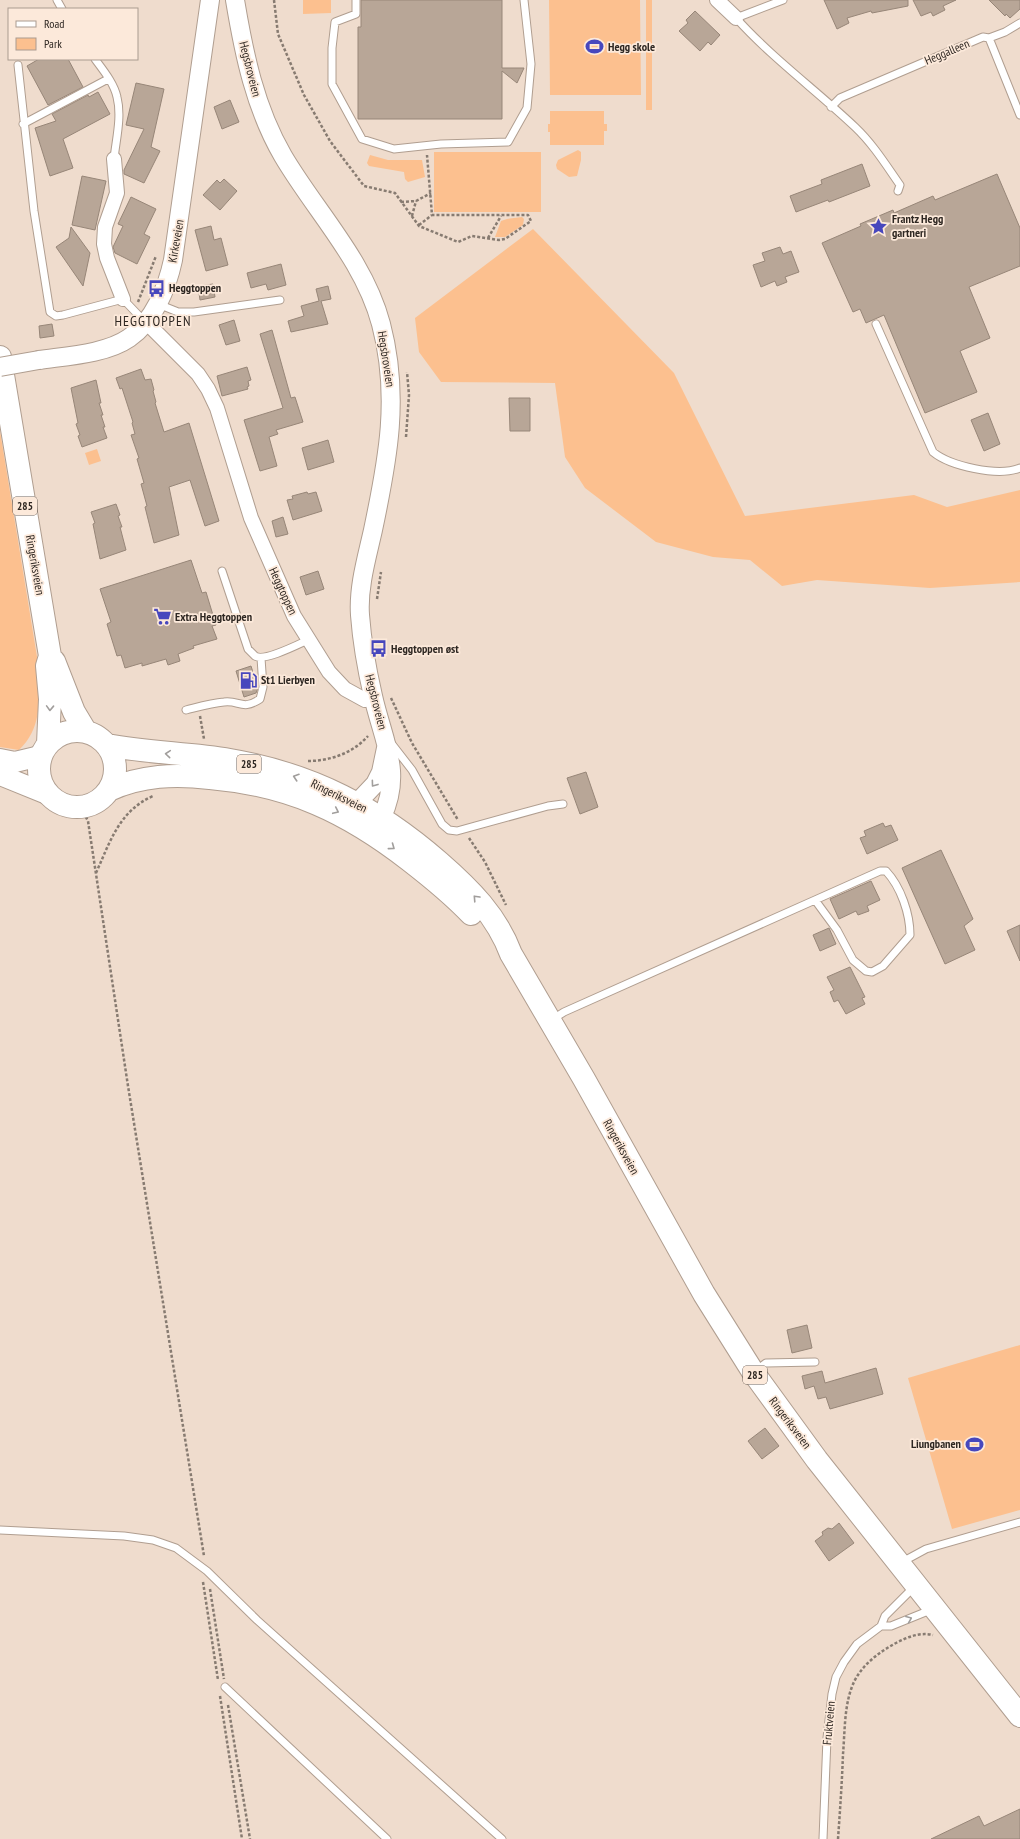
<svg xmlns="http://www.w3.org/2000/svg" width="1020" height="1839" font-family="'PT Sans Narrow',sans-serif">
  <rect width="100%" height="100%" fill="#efdccd"/>
  <!-- green -->
  <path fill="#fcc08f" d="M303,0H331V13L303,14Z
    M549,0H640L641,95H550Z
    M646,0H652V110H646Z
    M550,111H604V124H607V131H604V145H550V132H548V124H550Z
    M578,150L581,152V160L577,176L569,177L557,169L556,165L558,160Z
    M434,152H541V212H434Z
    M370,155L388,160H422L425,177L408,182L405,179L404,172L369,166L367,163Z
    M522,217L524,219L523,225L505,237H495L501,221L507,219Z
    M533,229L674,373L745,516L914,495L947,507L1020,490V582L930,588L817,580L782,586L750,560L713,557L656,542L585,488L565,457L555,383L441,382L419,352L415,318Z
    M0,431L40,675C39,704 41,729 19,750L0,747Z
    M97,449L101,461L89,465L85,453Z
    M1020,1345V1510L952,1529L908,1378Z"/>
  <!-- building -->
  <path fill="#b8a697" stroke="#978678" d="M361,0H502V68H524L517,83L502,71V119H358V27H361Z
    M824,0H908V6L872,13L871,11L847,18L849,23L837,29Z
    M913,0H956L943,6L945,10L933,16L931,12L921,16Z
    M989,0H1020V9L1010,18L1006,14L1005,16Z
    M695,11L720,35L711,45L708,42L700,51L679,31L688,23L686,20Z
    M39,59H68L83,87L48,105L27,66Z
    M136,83L164,89L151,147L160,151L144,183L124,174V170L144,129L126,125Z
    M98,92L110,114L63,139L73,168L50,176L35,128L56,121L52,114L88,95L89,97Z
    M230,100L239,122L222,129L214,107Z
    M862,164L870,186L829,202L828,200L796,212L790,196L822,184L821,180Z
    M997,174L1020,228V266L969,287L990,338L960,351L977,392L925,413L884,315L866,323L860,309L853,312L822,243L861,226L860,224L893,210L894,213L933,196L935,200Z
    M82,176L106,181L95,230L72,225Z
    M224,179L237,191L220,210L203,195L217,180L220,183Z
    M131,197L156,209L144,234L150,237L137,264L115,253L113,247L123,226L118,224Z
    M211,226L214,240L221,238L228,265L206,271L195,230Z
    M71,227L90,253L83,286L56,247L69,238Z
    M780,247L783,254L791,251L799,272L785,277L787,282L777,286L775,281L761,287L753,265L765,261L762,253Z
    M281,264L286,285L268,290L266,284L251,288L247,273Z
    M213,284L215,297L200,300L198,286Z
    M328,286L331,299L321,301L328,324L291,332L288,321L304,316L301,306L319,301L316,289Z
    M234,320L240,341L226,345L219,325Z
    M52,324L54,336L40,338L39,326Z
    M272,330L291,398L295,397L303,422L276,430L278,434L269,437L277,466L260,471L244,420L283,408L260,334Z
    M247,367L251,380L248,381L249,386L247,387L248,389L222,396L217,376Z
    M141,369L145,380L151,379L154,390L153,391L156,402L155,403L164,432L189,423L219,521L205,526L190,480L169,487L179,535L154,543L145,507L147,506L141,484L144,483L137,459L139,458L131,435L135,434L132,423L133,422L122,388L120,389L116,378Z
    M96,380L101,403H99L103,415H101L105,427H103L107,438L82,447L78,436L80,435L76,424L78,423L71,388Z
    M509,398H530V431H510Z
    M988,413L1000,444L984,451L971,420Z
    M328,440L334,462L308,470L302,448Z
    M307,492L308,494L316,492L322,511L293,520L287,500L293,499L292,496Z
    M116,504L120,515L118,516L122,527H120L126,550L100,559L93,524L95,523L91,512Z
    M283,517L288,534L276,537L272,521Z
    M191,560L202,593L206,592L216,625L212,626L217,639L193,646L194,648L178,654L180,661L168,665L166,659L142,666V663L125,668L121,655L117,656L107,624L111,622L100,589Z
    M318,571L324,589L306,595L300,577Z
    M251,666L258,688L256,693L244,697L236,671Z
    M586,772L598,807L580,814L567,778Z
    M883,823L885,827L891,825L898,840L867,854L860,838L866,836L864,831Z
    M941,850L973,919L964,926L975,950L945,964L902,868Z
    M871,881L880,900L867,906L869,911L858,915L856,911L839,919L830,899Z
    M1020,925V961L1007,931Z
    M829,928L836,944L820,951L813,935Z
    M850,967L865,997L862,998L865,1004L846,1014L838,1000L834,1002L830,992L834,990L827,977Z
    M807,1325L812,1348L792,1353L787,1330Z
    M876,1368L883,1394L830,1409L826,1397L818,1399L814,1386L805,1389L802,1376L822,1371L825,1383Z
    M765,1428L779,1446L762,1459L748,1441Z
    M839,1523L854,1543L829,1561L815,1541L823,1535L822,1532L828,1528L832,1529Z
    M1020,1809V1839H931L979,1816L984,1826Z"/>
  <g fill="none" stroke-linecap="round" stroke-linejoin="round">
    <defs>
      <path id="service" d="M57,0L62,9
        M356,0V14L335,22L332,48V84L362,139L394,149L441,144L508,142L527,108L531,64L524,0
        M783,0L736,18C772,58 816,90 855,127C873,144 886,165 900,185L898,191
        M989,38L1005,32L1020,23
        M95,59C103,70 114,83 117,97C122,117 116,139 114,159
        M18,65L34,211L50,312L56,316L63,315L123,299L145,322
        M831,107L840,98L983,37L989,38L1020,115
        M23,124L108,79
        M158,304L178,312H194L280,300
        M876,324L933,452C950,466 998,477 1020,468
        M222,571L248,649C250,651 253,654 255,656C264,662 299,644 308,640
        M186,710C198,707 211,703 224,702C240,700 242,711 260,699L263,687L261,658
        M391,743L412,770L442,824L449,830L457,831L548,806L563,804
        M880,871H886C901,887 910,914 910,935L883,966L872,972L866,971L853,960L837,930L815,900Z
        M553,1019L564,1012L815,900
        M755,1371L766,1363L815,1362
        M0,1530L124,1536L153,1540L176,1548L207,1571L257,1620L502,1839
        M902,1562L926,1549L1020,1522
        M881,1626H891L933,1609
        M225,1687L387,1839
        M823,1839L827,1738L832,1694L836,1677L844,1662L857,1644L881,1626L885,1616L915,1586"/>
      <path id="minor" d="M717,0L736,18
        M114,159L117,193L105,227L104,244L107,258L123,299
        M146,322L198,374L208,389L217,408L251,518L294,616L329,672L345,689L365,700L373,698"/>
      <path id="tertiary" d="M235,0C244,54 255,108 283,156C316,212 364,260 381,324C400,396 388,459 373,530C367,557 358,587 360,615C362,642 367,670 373,696C383,741 403,772 382,817L360,825L357,803L375,784L381,772L386,748
        M39,360C66,356 106,354 129,338C154,321 167,288 173,260L210,0"/>
      <path id="secondary" d="M0,759L15,762L40,756
        M0,775L47,794"/>
      <path id="primary" d="M0,357L50,656L47,666L50,699L48,744
        M54,661L74,712L86,732
        M39 769a38 38 0 1 1 76 0a38 38 0 1 1-76 0Z
        M107,745C147,753 189,753 230,760C312,774 377,808 439,862C470,889 497,916 511,954L584,1079L704,1294L753,1372L817,1460L1020,1716
        M109,790C142,775 175,774 210,778C290,785 347,812 409,860C431,877 452,894 471,914"/>
    </defs>
    <!-- service casing -->
    <use href="#service" stroke="#b09e90" stroke-width="9"/>
    <!-- minor casing -->
    <use href="#minor" stroke="#b09e90" stroke-width="16"/>
    <!-- tertiary casing -->
    <use href="#tertiary" stroke="#b09e90" stroke-width="20"/>
    <!-- secondary casing -->
    <use href="#secondary" stroke="#b09e90" stroke-width="22"/>
    <!-- primary casing -->
    <use href="#primary" stroke="#b09e90" stroke-width="24"/>
    <!-- path -->
    <path stroke="#877b71" stroke-width="2.5" stroke-dasharray="3 2" stroke-linecap="butt" d="M274,0L278,34L304,95L330,141L364,186L395,193L419,226L458,242L472,236L499,240L505,239L531,221L528,215H432L427,155
      M401,202L416,201L431,193
      M412,216L416,201
      M419,225L432,215
      M488,238L501,216
      M138,302L156,256
      M406,437L409,395L407,372
      M377,599L381,572
      M391,698L412,743L458,820
      M200,716L204,739
      M308,761C330,761 353,753 368,736
      M81,808L88,821L128,1086L204,1556
      M469,838L485,862L506,905
      M96,873C110,842 119,811 153,796
      M203,1582L218,1680
      M210,1589L224,1679
      M220,1696L242,1839
      M228,1705L250,1839
      M838,1839C840,1811 842,1782 843,1754C845,1731 844,1703 854,1682C862,1665 879,1652 896,1643C908,1637 919,1632 933,1635"/>
    <!-- service -->
    <use href="#service" stroke="#fff" stroke-width="7"/>
    <!-- minor -->
    <use href="#minor" stroke="#fff" stroke-width="14"/>
    <!-- tertiary -->
    <use href="#tertiary" stroke="#fff" stroke-width="18"/>
    <!-- secondary -->
    <use href="#secondary" stroke="#fff" stroke-width="20"/>
    <!-- primary -->
    <use href="#primary" stroke="#fff" stroke-width="22"/>
    <defs>
      <path id="tertiary-bridge" d="M0,367L39,360"/>
    </defs>
    <!-- tertiary-bridge casing -->
    <use href="#tertiary-bridge" stroke="#b09e90" stroke-width="20" stroke-linecap="butt"/>
    <!-- tertiary-bridge -->
    <use href="#tertiary-bridge" stroke="#fff" stroke-width="18"/>
  </g>
  <!-- one-way arrows -->
  <defs><path id="oneway-chevron" d="M-2-3.5L2.5 0L-2 3.5" fill="none" stroke-width="1.6" stroke-linecap="round" stroke-linejoin="round"/></defs>
  <g stroke="#a19e9c">
    <use href="#oneway-chevron" transform="translate(50 708) rotate(92)"/>
    <use href="#oneway-chevron" transform="translate(168 754) rotate(-175)"/>
    <use href="#oneway-chevron" transform="translate(296 777) rotate(-162)"/>
    <use href="#oneway-chevron" transform="translate(374 784) rotate(126)"/>
    <use href="#oneway-chevron" transform="translate(336 811) rotate(25)"/>
    <use href="#oneway-chevron" transform="translate(392 847) rotate(36)"/>
    <use href="#oneway-chevron" transform="translate(476 898) rotate(-133)"/>
    <use href="#oneway-chevron" transform="translate(909 1619) rotate(-23)"/>
  </g>
  <!-- icons -->
  <defs>
    <symbol id="stadium-bare" viewBox="-9 -9 18 18"><path d="M0-5a6.5 5 0 1 0 0 10a6.5 5 0 1 0 0-10ZM-3.5-1.8h7v3.6h-7Z" fill="#4747bd" stroke="#fce9da" stroke-width="2.5" paint-order="stroke"/></symbol>
    <symbol id="sight-bare" viewBox="-9 -9 18 18"><path d="M0-6L1.8-2.2L6-1.7L2.9 1.2L3.7 5.4L0 3.3L-3.7 5.4L-2.9 1.2L-6-1.7L-1.8-2.2Z" fill="#4747bd" stroke="#fce9da" stroke-width="2.5" paint-order="stroke"/></symbol>
    <symbol id="bus-bare" viewBox="-9 -9 18 18"><path d="M-5-6H5V4H4V6H2V4H-2V6H-4V4H-5ZM-3.5-4V0h7V-4ZM-3.5 1.2v1.5H-2V1.2ZM2 1.2v1.5H3.5V1.2Z" fill="#4747bd" stroke="#fce9da" stroke-width="2.5" paint-order="stroke"/></symbol>
    <symbol id="supermarket-bare" viewBox="-9 -9 18 18"><path d="M-6-5.5h2.5l.6 2H6L4.5 2H-2.5L-4.4-4H-6ZM-1.5 3.2a1.3 1.3 0 1 0 .1 0ZM3 3.2a1.3 1.3 0 1 0 .1 0Z" fill="#4747bd" stroke="#fce9da" stroke-width="2.5" paint-order="stroke"/></symbol>
    <symbol id="fuel-bare" viewBox="-9 -9 18 18"><path d="M-5.5-6h7V0h2V4h1.3V-2.5L3-4.5l.8-.8L6-3V5H2.5V1h-1V6h-7ZM-4.2-4.7v3.2H.2V-4.7Z" fill="#4747bd" stroke="#fce9da" stroke-width="2.5" paint-order="stroke"/></symbol>
  </defs>
  <g fill-rule="evenodd">
    <use href="#stadium-bare" x="582" y="34" width="25" height="25"/>
    <use href="#sight-bare" x="866" y="214" width="25" height="25"/>
    <use href="#bus-bare" x="144" y="276" width="25" height="25"/>
    <use href="#supermarket-bare" x="150" y="604" width="25" height="25"/>
    <use href="#bus-bare" x="366" y="636" width="25" height="25"/>
    <use href="#fuel-bare" x="236" y="668" width="25" height="25"/>
    <use href="#stadium-bare" x="962" y="1432" width="25" height="25"/>
  </g>
  <g text-anchor="middle" stroke-width="3.5" stroke-linejoin="round" paint-order="stroke">
    <!-- shield labels -->
    <g fill="#fce9da" stroke="#6c6159" stroke-width="1">
      <rect x="13" y="497" width="24" height="18" rx="3"/>
      <rect x="237" y="755" width="24" height="18" rx="3"/>
      <rect x="743" y="1366" width="24" height="18" rx="3"/>
    </g>
    <g font-size="11" font-weight="bold" fill="#2e2722">
      <text x="25" y="510">285</text>
      <text x="249" y="768">285</text>
      <text x="755" y="1379">285</text>
    </g>
    <!-- poi labels -->
    <g font-size="12" font-weight="bold" fill="#2e2722" stroke="#fce9da" text-anchor="start">
      <text x="608" y="51">Hegg skole</text>
      <text x="892" y="223">Frantz Hegg<tspan x="892" dy="14">gartneri</tspan></text>
      <text x="169" y="292">Heggtoppen</text>
      <text x="175" y="621">Extra Heggtoppen</text>
      <text x="391" y="653">Heggtoppen øst</text>
      <text x="261" y="684">St1 Lierbyen</text>
      <text x="961" y="1448" text-anchor="end">Liungbanen</text>
    </g>
    <!-- street labels -->
    <g font-size="12" fill="#2e2722" stroke="#fce9da">
      <text transform="translate(947 52) rotate(-23)" y="4">Heggalleen</text>
      <text transform="translate(250 69) rotate(76)" y="4">Hegsbroveien</text>
      <text transform="translate(176 241) rotate(-80)" y="4">Kirkeveien</text>
      <text transform="translate(386 359) rotate(81)" y="4">Hegsbroveien</text>
      <text transform="translate(35 565) rotate(80)" y="4">Ringeriksveien</text>
      <text transform="translate(283 591) rotate(65)" y="4">Heggtoppen</text>
      <text transform="translate(376 702) rotate(76)" y="4">Hegsbroveien</text>
      <text transform="translate(339 796) rotate(26)" y="4">Ringeriksveien</text>
      <text transform="translate(621 1147) rotate(61)" y="4">Ringeriksveien</text>
      <text transform="translate(790 1423) rotate(53)" y="4">Ringeriksveien</text>
      <text transform="translate(829 1723) rotate(-85)" y="4">Fruktveien</text>
    </g>
    <!-- quarter labels -->
    <g font-size="14" letter-spacing="1" fill="#2e2722" stroke="#fce9da">
      <text x="153" y="326">HEGGTOPPEN</text>
    </g>
  </g>
  <!-- legend -->
  <rect x="8" y="8" width="130" height="52" fill="#fce9da" stroke="#aa9b90"/>
  <rect x="16" y="21" width="20" height="6" fill="#ffffff" stroke="#aa9b90"/>
  <text x="44" y="28" font-size="12" fill="#2e2722">Road</text>
  <rect x="16" y="38" width="20" height="12" fill="#fcc08f" stroke="#aa9b90"/>
  <text x="44" y="48" font-size="12" fill="#2e2722">Park</text>
</svg>
